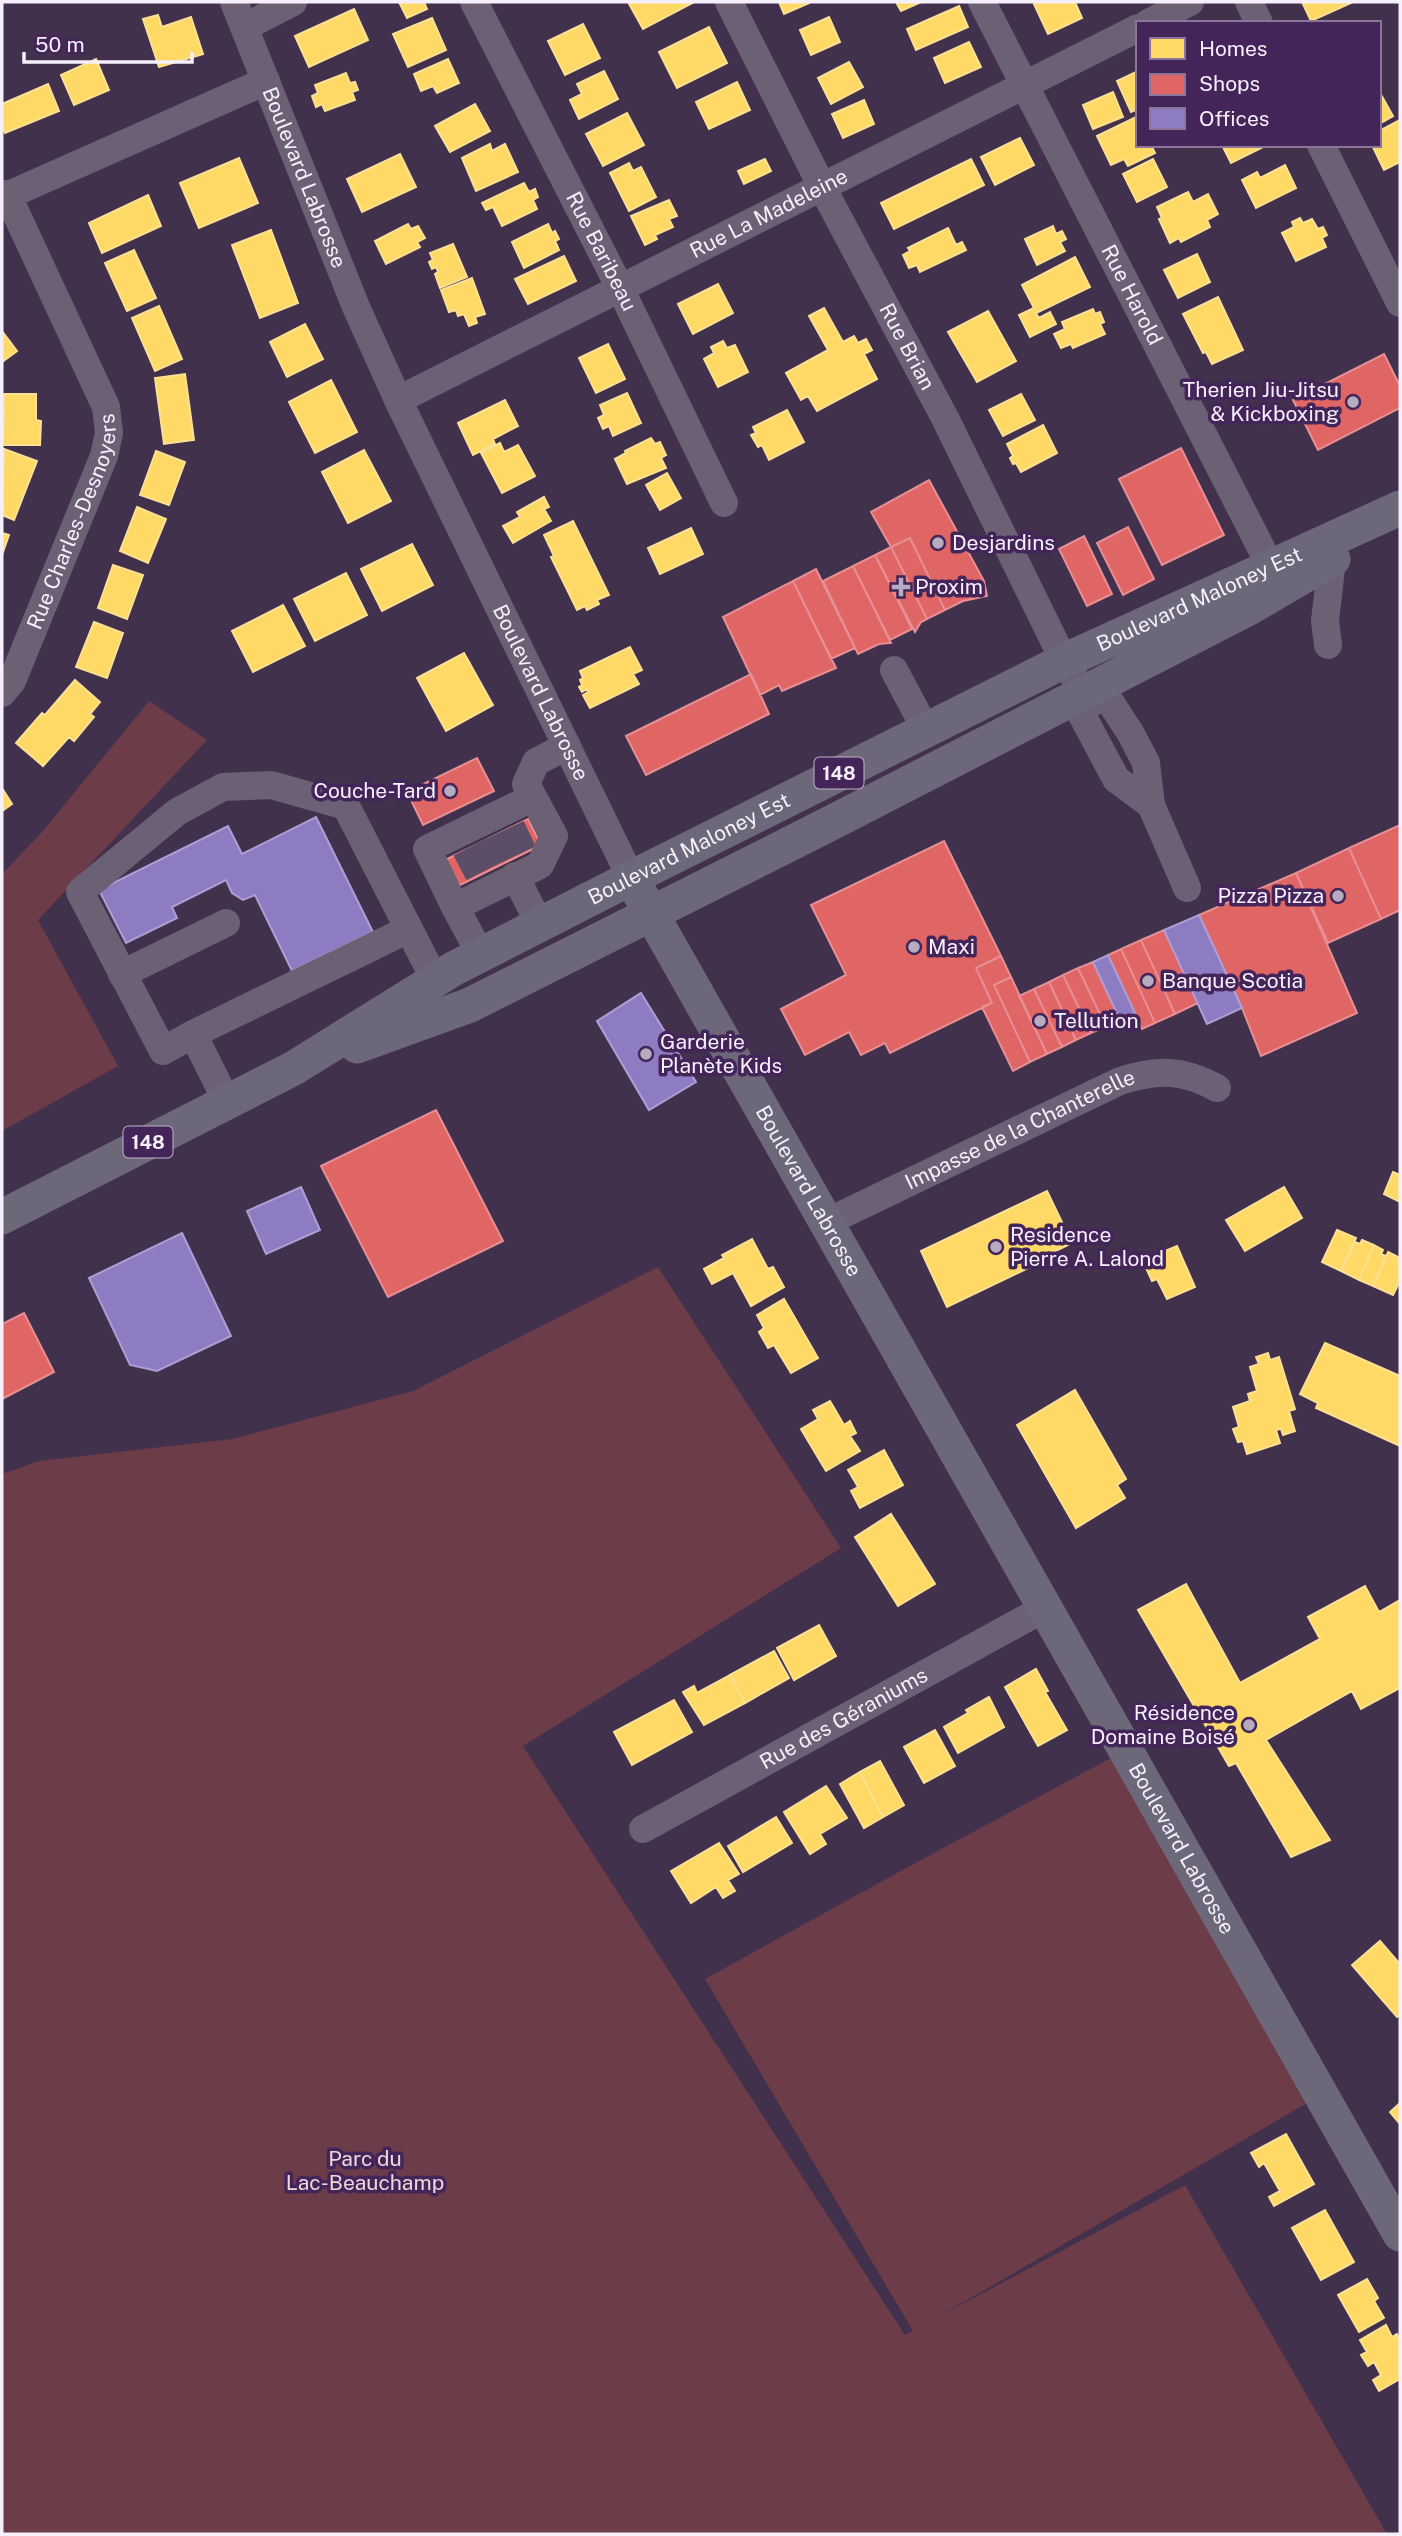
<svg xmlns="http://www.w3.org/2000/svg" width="1402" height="2536" font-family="'Public Sans',sans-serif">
  <rect width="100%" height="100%" fill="#42314d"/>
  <!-- green -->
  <path fill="#6c3c48" d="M149,701L207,740L38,920L118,1066L2,1131V874L43,831Z
    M658,1267L841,1548L523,1746L905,2335L913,2331L705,1979L906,1868L1126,1750L1321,2095L938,2317L1185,2185L1387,2534H2V1474L39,1461L232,1439L413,1391Z"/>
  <!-- homes -->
  <path fill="#ffd966" stroke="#fce093" stroke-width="2" d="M399,2H424L427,9L407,18Z
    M628,2H694L643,29Z
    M779,2H809V3L784,14Z
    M896,2H921L901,11Z
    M1040,2H1075L1082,18L1048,34L1034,4Z
    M1302,2H1350L1351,3L1311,21Z
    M959,6L968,27L916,50L907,29Z
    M354,9L368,40L309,67L295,36Z
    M158,15L162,27L191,17L203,54L159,67L143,19Z
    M829,17L840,42L811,55L800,30Z
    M432,18L446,50L408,67L393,34Z
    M583,24L600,58L565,75L548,41Z
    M709,27L727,63L677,88L659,52Z
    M969,42L981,67L945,83L934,58Z
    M96,59L109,90L74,105L61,75Z
    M448,59L459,83L437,93L433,86L421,91L414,74Z
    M849,62L863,87L831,104L818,78Z
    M604,71L618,99L579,119L570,100L582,94L577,84Z
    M1138,71V109L1131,112L1117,81Z
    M346,73L350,83L355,82L358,90L352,92L355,100L325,111L322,104L316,107L312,96L318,93L315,85Z
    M737,82L750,110L709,129L696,102Z
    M48,84L59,111L5,133L2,125V104Z
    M1379,91L1393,116L1379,124Z
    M1113,92L1123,117L1093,129L1083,105Z
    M864,100L874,124L843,138L832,114Z
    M475,104L490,131L450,152L435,126Z
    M627,113L644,145L603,166L586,134Z
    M1138,116V145H1151L1155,153L1128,166L1124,159L1111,165L1097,136Z
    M1400,120V162L1384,170L1372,145H1379V131Z
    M1020,138L1034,165L995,185L981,157Z
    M490,144L492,151L505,144L518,172L476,191L462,158Z
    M1222,145H1267L1231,163Z
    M400,154L416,187L362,212L347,179Z
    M239,158L258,203L199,228L180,183Z
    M765,159L771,171L744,184L738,171Z
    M971,159L984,185L894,229L881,203Z
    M1153,159L1167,187L1137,202L1123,174Z
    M629,163L633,171L641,167L656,197L629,211L610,173Z
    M1285,165L1296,188L1256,208L1242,180L1257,172L1260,178Z
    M524,183L529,192L535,189L538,197L533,200L537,209L502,226L493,207L486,210L482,203Z
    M1188,192L1193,202L1208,194L1218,214L1207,220L1210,227L1181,242L1179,238L1170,243L1159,219L1162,218L1157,207Z
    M148,195L161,226L102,253L89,223Z
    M669,200L677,216L669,219L673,227L655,235L657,239L645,245L631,216Z
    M1300,218L1303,223L1312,219L1318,229L1323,227L1327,235L1322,238L1326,247L1296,261L1282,233L1294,227L1292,222Z
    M408,224L411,229L418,226L425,238L417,242L420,247L386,264L375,241Z
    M548,224L552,233L555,231L559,239L555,241L559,250L524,268L512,242Z
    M1053,226L1056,234L1062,231L1066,239L1060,242L1065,251L1037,265L1025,239Z
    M948,228L956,245L962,242L966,250L920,272L917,265L909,268L903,255L910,251L908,248Z
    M271,230L298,303L260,318L232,245Z
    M453,244L467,277L440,288L435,274L438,272L436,267L432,269L429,262L433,260L430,253Z
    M134,250L156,298L127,311L105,263Z
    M1197,254L1210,282L1178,298L1164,270Z
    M564,256L576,281L528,304L515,279Z
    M1075,257L1090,287L1036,313L1039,318L1050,312L1056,324L1030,337L1019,315L1034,308L1022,285Z
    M472,278L485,314L475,317L477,323L469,326L464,314L458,316L456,310L449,312L441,290Z
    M718,284L733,313L693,334L678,304Z
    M1218,297L1243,350L1212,364L1206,352L1203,353L1183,314Z
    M159,306L182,359L155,371L132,318Z
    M824,308L843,342L854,336L858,343L866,339L872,350L864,354L877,379L817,411L808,396L801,400L786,373L828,350L809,316Z
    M1093,309L1095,314L1100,312L1104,322L1100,324L1105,334L1073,348L1071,344L1061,348L1054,334L1065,329L1062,322Z
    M988,311L1016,361L977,382L948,332Z
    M305,324L323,359L287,377L270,342Z
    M2,331L17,351L2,362Z
    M723,341L727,348L735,345L748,372L718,387L704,359L714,353L711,347Z
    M608,344L625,379L596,393L579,358Z
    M185,374L194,440L164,444L155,378Z
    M331,380L357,432L315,453L289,402Z
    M627,393L641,423L613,436L609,426L603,429L598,418L604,415L600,405Z
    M4,394H36V420L41,421L40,445H3Z
    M1021,394L1035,420L1003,436L989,410Z
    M505,400L518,426L493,439L495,444L473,455L458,423Z
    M787,410L804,442L769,460L762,445L758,447L751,435L756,433L753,427Z
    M1043,425L1057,453L1021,472L1016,463L1013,464L1010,458L1013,456L1007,444Z
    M651,438L655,444L660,442L666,455L661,458L666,468L627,484L615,459L626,453L625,451Z
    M500,443L504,452L518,445L535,476L502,493L481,453Z
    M4,449L37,461L14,520L2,515Z
    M364,450L391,501L348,523L322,472Z
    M156,451L185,462L169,505L140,495Z
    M667,473L681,498L660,510L646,485Z
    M544,497L549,507L544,509L551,521L513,543L503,526L520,517L517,512Z
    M137,507L166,519L148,563L120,551Z
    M573,521L609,595L597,600L599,604L587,610L585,606L577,610L551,557L554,556L544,535Z
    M691,528L703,554L660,574L648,548Z
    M2,533L9,535L2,555Z
    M412,544L433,585L382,611L361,569Z
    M113,565L143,575L127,619L98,608Z
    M346,573L367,615L315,641L294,599Z
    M283,605L305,646L253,672L232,631Z
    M94,622L123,633L107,678L76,667Z
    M630,647L642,670L633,674L639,684L590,708L583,695L588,692L587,689L582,692L579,687L582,685L580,680L583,678L580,671Z
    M464,653L493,705L446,731L417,678Z
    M75,680L100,702L90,714L94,717L74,741L69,737L43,766L16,743L42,713L45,715Z
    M2,788L12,804L2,811Z
    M1393,1172L1400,1175V1202L1384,1194Z
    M1284,1187L1302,1218L1245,1251L1226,1220Z
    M1047,1191L1072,1243L1043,1257L1045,1260L947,1307L921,1251Z
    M1337,1230L1356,1238L1341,1271L1322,1262Z
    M752,1239L768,1269L773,1267L784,1287L751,1306L733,1273L712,1284L704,1269L724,1258L722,1255Z
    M1362,1240L1374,1245L1359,1280L1341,1271L1355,1242L1360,1244Z
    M1374,1245L1383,1250L1381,1254L1386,1256L1373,1286L1359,1280Z
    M1177,1246L1195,1287L1167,1299L1157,1279L1152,1281L1146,1268L1151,1265L1148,1258Z
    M1388,1252L1400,1258L1398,1262L1400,1263V1281L1393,1295L1373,1286Z
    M784,1299L818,1358L791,1373L774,1345L768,1348L759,1332L764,1328L757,1315Z
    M1325,1343L1400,1376V1446L1316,1408L1318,1403L1300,1394Z
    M1268,1353L1270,1360L1279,1357L1295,1409L1289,1411L1295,1431L1283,1435L1281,1429L1276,1430L1280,1443L1247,1454L1243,1441L1238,1442L1233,1429L1239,1427L1233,1407L1250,1401L1248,1394L1257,1391L1250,1367L1259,1364L1256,1357Z
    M1075,1390L1126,1479L1117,1485L1125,1498L1076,1528L1017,1425Z
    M830,1401L844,1425L850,1421L856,1433L850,1436L860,1451L826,1471L801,1429L818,1419L813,1410Z
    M884,1450L903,1485L860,1508L851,1491L858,1487L848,1470Z
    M891,1514L935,1584L898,1606L855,1537Z
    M1186,1584L1240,1683L1320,1639L1308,1617L1365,1586L1379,1612L1400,1600V1688L1361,1709L1352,1691L1266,1740L1330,1840L1291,1857L1236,1763L1229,1766L1138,1610Z
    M819,1625L836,1656L794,1680L777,1648Z
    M774,1651L789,1678L745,1703L730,1675Z
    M1036,1669L1048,1691L1045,1692L1067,1730L1038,1746L1005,1687Z
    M730,1675L745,1703L704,1725L683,1692L694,1686L697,1693Z
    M989,1697L1004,1727L958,1753L944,1727L968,1713L966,1710Z
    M674,1700L692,1732L632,1765L614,1732Z
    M935,1730L955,1766L924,1783L904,1747Z
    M880,1761L904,1805L883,1817L860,1772Z
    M860,1772L883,1817L864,1828L840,1784Z
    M826,1786L847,1818L820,1834L826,1844L810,1854L784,1812Z
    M776,1817L792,1843L743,1872L728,1846Z
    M719,1843L739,1874L728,1880L735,1891L723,1898L716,1887L691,1903L671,1871Z
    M1380,1941L1400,1964V2015L1397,2017L1352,1965Z
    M1400,2103V2124L1390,2112Z
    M1286,2134L1314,2184L1274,2206L1269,2197L1280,2191L1264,2163L1259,2167L1251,2153Z
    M1325,2210L1354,2262L1321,2280L1292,2228Z
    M1367,2279L1378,2298L1374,2301L1384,2318L1359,2332L1338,2295Z
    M1386,2325L1392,2337L1397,2334L1400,2341V2379L1379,2391L1373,2380L1381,2375L1374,2362L1368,2366L1361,2355L1367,2352L1360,2340Z"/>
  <!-- shops -->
  <path fill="#e06666" stroke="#e78f93" stroke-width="2" d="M1384,354L1400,386V408L1318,450L1293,400Z
    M1181,448L1224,535L1162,565L1119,479Z
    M929,480L984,581L987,596L963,601L945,610L910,538L891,547L871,512Z
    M1128,527L1154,579L1123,595L1097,543Z
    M1084,536L1112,594L1087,606L1059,549Z
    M910,538L945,610L927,619L891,547Z
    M891,547L927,619L921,622L915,632L875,555Z
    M875,555L912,629L890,640L853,566Z
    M853,566L891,643L879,644L858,654L823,581Z
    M816,569L855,648L831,659L793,581Z
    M793,581L836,668L782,691L779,685L760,695L723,617Z
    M751,674L769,714L646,775L626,736Z
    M477,758L494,791L423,825L407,792Z
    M528,819L541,845L454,888L441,862Z
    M1400,825V910L1381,919L1349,848Z
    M944,841L1001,956L976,968L992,1003L890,1053L885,1043L861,1055L849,1032L805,1055L781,1009L846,975L811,905Z
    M1349,848L1381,919L1328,943L1296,873Z
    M1296,873L1357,1013L1261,1056L1242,1008L1199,915Z
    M1164,930L1198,1003L1175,1014L1141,940Z
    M1141,940L1175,1014L1155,1023L1121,949Z
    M1121,949L1155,1023L1142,1029L1108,955Z
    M1001,956L1011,977L994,985L1030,1062L1013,1071L982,1007L992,1003L976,968Z
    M1093,962L1120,1020L1106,1027L1078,968Z
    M1078,968L1106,1027L1091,1033L1063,975Z
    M1063,975L1091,1033L1076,1040L1049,982Z
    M1011,977L1047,1054L1030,1062L994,985Z
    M1049,982L1076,1040L1062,1047L1034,989Z
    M1034,989L1062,1047L1047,1054L1019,996Z
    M436,1110L503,1241L388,1297L321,1166Z
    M24,1313L54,1372L2,1399V1324Z"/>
  <!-- offices -->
  <path fill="#8e7cc3" stroke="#ad9ed4" stroke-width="2" d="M316,817L373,932L292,971L255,895L243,900L232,893L226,880L172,907L177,918L126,943L99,890L228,826L242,854Z
    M1199,915L1242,1008L1207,1024L1164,930Z
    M1108,955L1135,1013L1120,1020L1093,962Z
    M641,993L696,1082L649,1110L597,1021Z
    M301,1187L320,1230L266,1254L247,1211Z
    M182,1233L231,1336L157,1371L130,1365L89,1278Z"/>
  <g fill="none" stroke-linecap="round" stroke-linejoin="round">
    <!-- minor-tunnel -->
    <path stroke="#5d4e67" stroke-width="28" stroke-dasharray="28 14" stroke-linecap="butt" d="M511,827L524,854
      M488,838L501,865
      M466,849L480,876"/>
    <!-- minor -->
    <g stroke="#6c6075" stroke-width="28">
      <path id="s1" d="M234,2L356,307L398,400L631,878"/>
      <path id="s2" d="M474,2L620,288L724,503"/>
      <path id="s3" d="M729,2L822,187L945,418L1064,661L1090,702"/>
      <path id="s4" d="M982,2L1279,583"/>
      <path d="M1249,2L1259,23"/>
      <path d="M1148,23L1190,2"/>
      <path d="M245,27L293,2"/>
      <path d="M1321,145L1400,303"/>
      <path d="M2,198L266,81"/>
      <path id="s5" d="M398,400L1138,28"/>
      <path d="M1328,645L1325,621L1332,560"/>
      <path d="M894,670L926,730"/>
      <path id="s6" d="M2,693L12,681L104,456L109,433L106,407L7,194"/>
      <path d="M532,798L427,849L455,907L540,865L554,836L526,784L536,762L567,746"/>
      <path d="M1151,805L1116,779L1082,715L1090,702L1103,699L1111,703L1131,734L1146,763L1151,805L1187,888"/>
      <path d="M515,876L540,925"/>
      <path d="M455,907L481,955"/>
      <path d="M122,974L226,923"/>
      <path d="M193,1034L409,929"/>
      <path d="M227,1102L193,1034L163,1051L80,892L177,812L223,787L271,785L346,806L435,980"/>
      <path id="s7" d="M827,1222L1120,1081C1158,1069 1182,1069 1217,1088"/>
      <path id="s8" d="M643,1829L1045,1608"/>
    </g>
    <!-- major -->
    <g stroke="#6c6879" stroke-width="35">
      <path id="s9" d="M631,878L1400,2234"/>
      <path d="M357,1046L470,1005L831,823L1249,608L1333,559"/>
      <path id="s10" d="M2,1217L294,1068L453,969L631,878L1064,661L1400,508"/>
    </g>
  </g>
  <!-- markers -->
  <g fill="#b7acbf" stroke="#442559" stroke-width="2.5">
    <circle cx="1353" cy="402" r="7"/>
    <circle cx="938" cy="543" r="7"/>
    <path d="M897.5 576.5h7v7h7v7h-7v7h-7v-7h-7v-7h7z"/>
    <circle cx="450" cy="791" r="7"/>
    <circle cx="1338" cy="896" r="7"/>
    <circle cx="914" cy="947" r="7"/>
    <circle cx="1148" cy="981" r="7"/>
    <circle cx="1040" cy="1021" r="7"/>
    <circle cx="646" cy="1054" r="7"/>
    <circle cx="996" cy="1247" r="7"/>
    <circle cx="1249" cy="1725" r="7"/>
  </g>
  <g text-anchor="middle" stroke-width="7" stroke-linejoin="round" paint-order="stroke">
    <!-- shield labels -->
    <g fill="#442559" stroke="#c1b2cb" stroke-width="2">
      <rect x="814.5" y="757.5" width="49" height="31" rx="5"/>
      <rect x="123.5" y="1126.5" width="49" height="31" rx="5"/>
    </g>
    <g font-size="19" font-weight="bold" fill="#f6effc">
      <text x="839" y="780">148</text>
      <text x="148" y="1149">148</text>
    </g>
    <!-- street labels -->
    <g font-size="21" fill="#f6effc" stroke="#442559">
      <text dy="7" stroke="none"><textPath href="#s1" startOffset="189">Boulevard Labrosse</textPath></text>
      <text dy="7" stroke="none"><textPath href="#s5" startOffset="415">Rue La Madeleine</textPath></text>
      <text dy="7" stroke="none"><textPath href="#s2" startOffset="280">Rue Baribeau</textPath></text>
      <text dy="7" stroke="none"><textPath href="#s4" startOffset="329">Rue Harold</textPath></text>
      <text dy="7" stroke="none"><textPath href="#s3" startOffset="388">Rue Brian</textPath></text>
      <text dy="7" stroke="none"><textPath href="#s6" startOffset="187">Rue Charles-Desnoyers</textPath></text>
      <text dy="7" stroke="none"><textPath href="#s10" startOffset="1348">Boulevard Maloney Est</textPath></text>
      <text dy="7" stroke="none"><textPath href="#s1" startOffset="756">Boulevard Labrosse</textPath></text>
      <text dy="7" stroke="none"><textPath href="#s10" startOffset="780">Boulevard Maloney Est</textPath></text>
      <text dy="7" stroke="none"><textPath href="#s7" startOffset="214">Impasse de la Chanterelle</textPath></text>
      <text dy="7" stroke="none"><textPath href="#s9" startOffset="360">Boulevard Labrosse</textPath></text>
      <text dy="7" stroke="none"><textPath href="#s8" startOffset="229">Rue des Géraniums</textPath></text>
      <text dy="7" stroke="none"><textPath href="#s9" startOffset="1116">Boulevard Labrosse</textPath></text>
    </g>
    <!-- poi labels -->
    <g font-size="21" fill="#f6effc" stroke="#442559" text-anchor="start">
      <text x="1339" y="397" text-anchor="end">Therien Jiu-Jitsu<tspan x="1339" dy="24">&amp; Kickboxing</tspan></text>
      <text x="952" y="550">Desjardins</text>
      <text x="915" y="594">Proxim</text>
      <text x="436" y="798" text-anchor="end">Couche-Tard</text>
      <text x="1324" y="903" text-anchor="end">Pizza Pizza</text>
      <text x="928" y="954">Maxi</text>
      <text x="1162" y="988">Banque Scotia</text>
      <text x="1054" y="1028">Tellution</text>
      <text x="660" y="1049">Garderie<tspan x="660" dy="24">Planète Kids</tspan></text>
      <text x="1010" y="1242">Residence<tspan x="1010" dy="24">Pierre A. Lalond</tspan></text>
      <text x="1235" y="1720" text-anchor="end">Résidence<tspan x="1235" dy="24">Domaine Boisé</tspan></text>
    </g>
    <!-- park labels -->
    <g font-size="21" fill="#f0d7da" stroke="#442559">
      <text x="365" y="2166">Parc du<tspan x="365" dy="24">Lac-Beauchamp</tspan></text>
    </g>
  </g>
  <!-- border -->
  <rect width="1402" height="2536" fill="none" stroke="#f6effc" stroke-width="7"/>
  <!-- legend -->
  <rect x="1136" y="21" width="245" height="126" fill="#442559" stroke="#8b769a" stroke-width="2"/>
  <rect x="1150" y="38" width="35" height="21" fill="#ffd966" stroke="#8b769a" stroke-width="2"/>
  <text x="1199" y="56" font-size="21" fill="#f6effc">Homes</text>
  <rect x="1150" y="74" width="35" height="21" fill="#e06666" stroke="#8b769a" stroke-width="2"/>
  <text x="1199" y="91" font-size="21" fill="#f6effc">Shops</text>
  <rect x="1150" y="108" width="35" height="21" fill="#8e7cc3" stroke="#8b769a" stroke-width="2"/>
  <text x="1199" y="126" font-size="21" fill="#f6effc">Offices</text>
  <!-- scale -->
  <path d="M24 52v10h168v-10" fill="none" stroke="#f6effc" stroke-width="3.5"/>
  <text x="35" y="52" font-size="21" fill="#f6effc" stroke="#442559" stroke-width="5" paint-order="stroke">50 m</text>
</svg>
